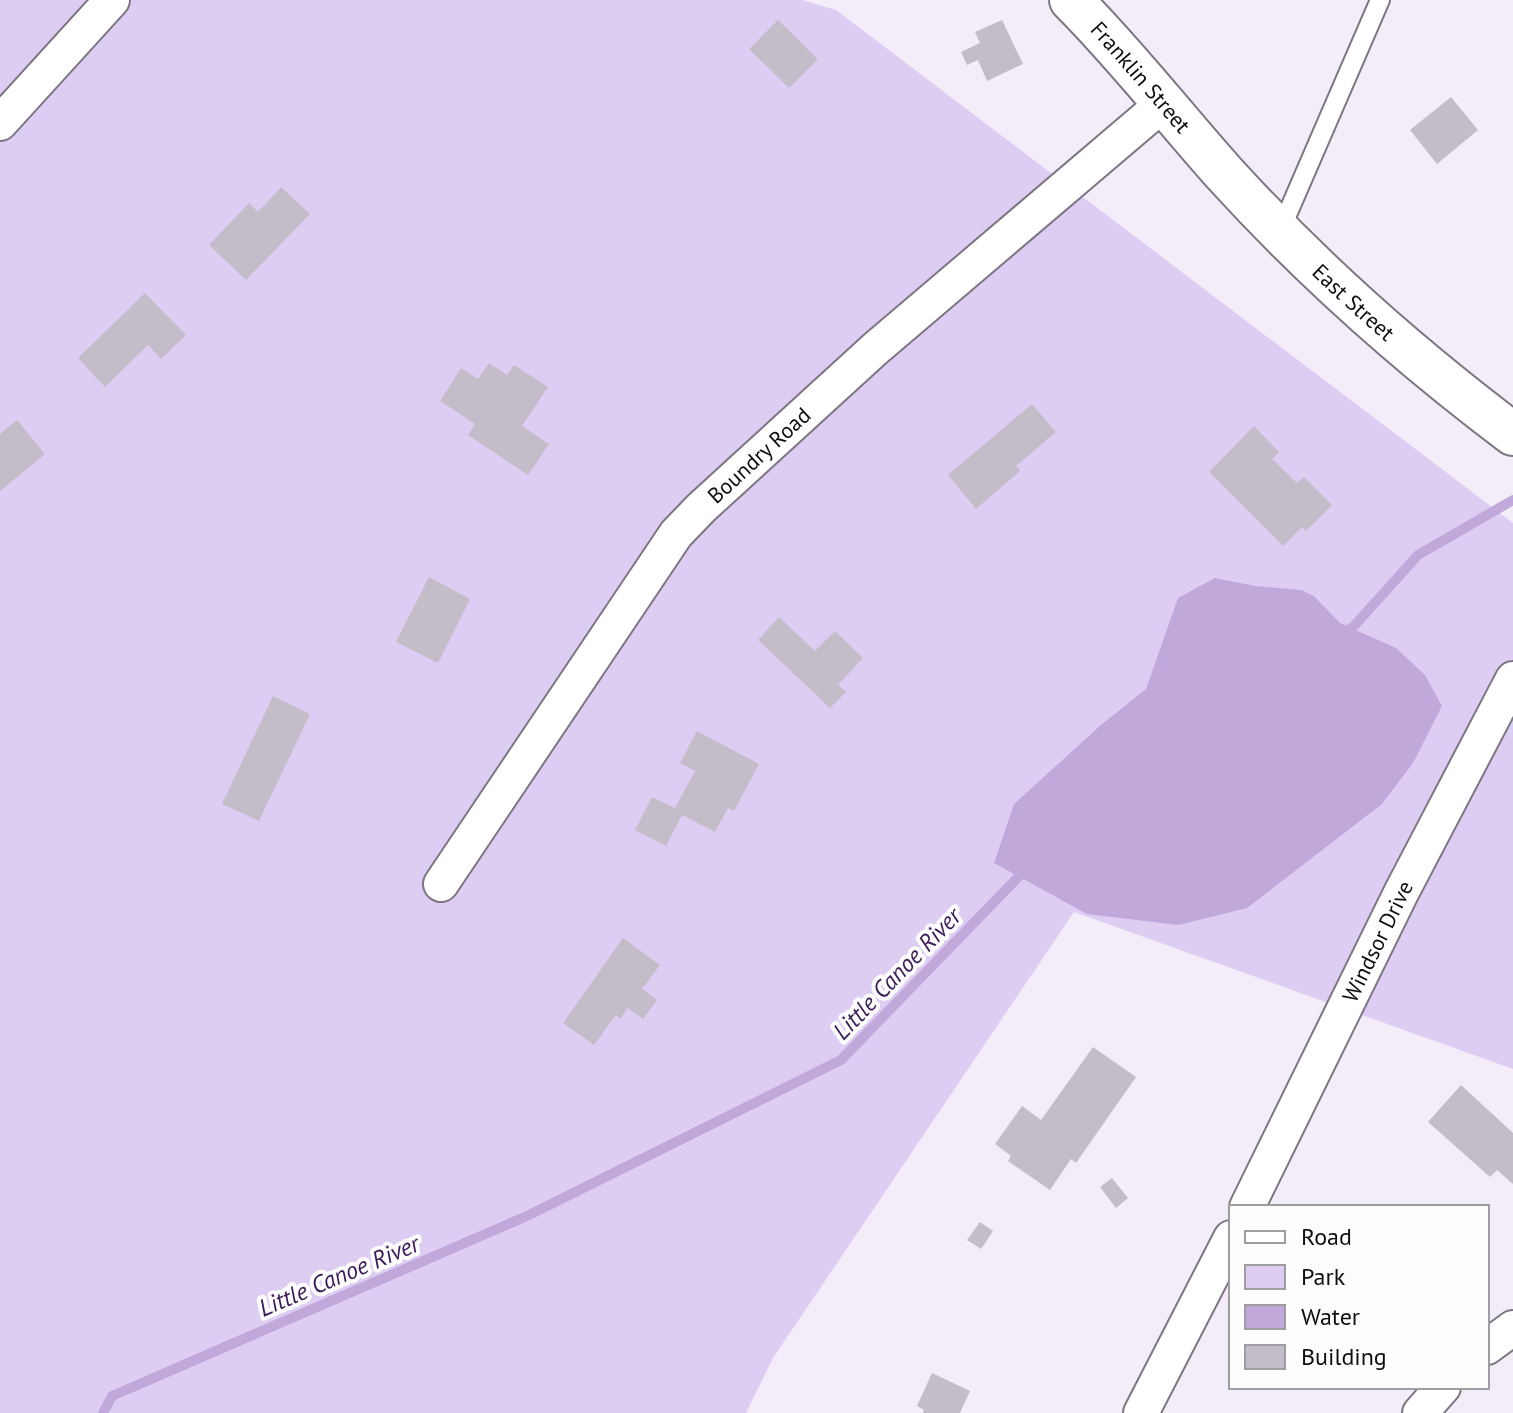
<svg xmlns="http://www.w3.org/2000/svg" width="1513" height="1413" font-family="'PT Sans',sans-serif">
  <rect width="100%" height="100%" fill="#f3edfa"/>
  <!-- green -->
  <path fill="#decdf3" d="M0,0H802L836,10L1513,523V1069L1074,912L773,1358L746,1413H0Z"/>
  <!-- water -->
  <path fill="#c0a8db" d="M1215,578L1255,586L1301,590L1314,596L1340,623L1396,648L1425,675L1442,706L1413,763L1382,804L1247,908L1178,925L1087,914L994,863L1014,804L1101,725L1146,689L1178,598Z"/>
  <g fill="none" stroke-linecap="round" stroke-linejoin="round">
    <!-- stream -->
    <path stroke="#c0a8db" stroke-width="10" d="M1341,635L1354,626L1418,555L1513,500
      M103,1413L112,1396L527,1216L841,1060L1027,868"/>
  </g>
  <!-- building -->
  <path fill="#c3bdca" d="M778,20L818,59L789,88L749,49Z
    M1002,20L1023,64L987,81L978,60L967,65L961,52L980,43L975,32Z
    M1451,97L1478,130L1437,164L1410,130Z
    M281,187L310,214L246,280L209,245L249,203L258,212Z
    M145,293L186,335L161,359L148,345L105,387L78,358Z
    M489,363L507,375L514,365L548,387L522,426L549,444L528,475L468,435L475,424L440,401L461,368L478,379Z
    M1032,404L1056,432L1016,466L1020,471L976,509L948,475Z
    M17,420L45,454L0,491V434Z
    M1254,426L1279,452L1272,459L1297,483L1304,477L1332,505L1306,531L1302,527L1283,546L1209,472Z
    M429,577L470,599L438,663L396,642Z
    M779,617L815,651L835,631L863,658L838,685L846,692L830,708L758,640Z
    M273,696L310,714L259,821L222,804Z
    M697,731L759,764L734,811L728,808L715,832L682,815L666,846L635,830L652,797L675,808L695,771L680,763Z
    M623,938L660,965L642,989L657,1000L643,1019L628,1008L620,1019L616,1015L594,1045L563,1023Z
    M1093,1047L1136,1077L1076,1163L1071,1159L1050,1190L1008,1161L1011,1156L995,1144L1022,1106L1041,1120Z
    M1461,1085L1513,1133V1184L1497,1170L1490,1177L1428,1122Z
    M1112,1178L1128,1198L1116,1208L1100,1187Z
    M980,1222L993,1231L981,1249L967,1240Z
    M932,1373L970,1391L960,1413H923L924,1410L917,1406Z"/>
  <g fill="none" stroke-linecap="round" stroke-linejoin="round">
    <defs>
      <path id="service" d="M1280,231L1380,0"/>
      <g id="minor">
        <path d="M0,123L112,0"/>
        <path id="s1" d="M441,884L676,534L701,508L875,349L1164,103"/>
        <path id="s2" d="M1247,1207L1401,893L1513,679"/>
        <path d="M1487,1347L1513,1328"/>
        <path d="M1141,1413L1231,1238"/>
        <path d="M1420,1413L1443,1387"/>
      </g>
      <g id="tertiary">
        <path id="s3" d="M1071,0C1126,55 1173,116 1224,173C1313,271 1408,355 1513,434"/>
      </g>
    </defs>
    <!-- service casing -->
    <use href="#service" stroke="#7c7682" stroke-width="22"/>
    <!-- minor casing -->
    <use href="#minor" stroke="#7c7682" stroke-width="38"/>
    <!-- tertiary casing -->
    <use href="#tertiary" stroke="#7c7682" stroke-width="46"/>
    <!-- service -->
    <use href="#service" stroke="#fff" stroke-width="18"/>
    <!-- minor -->
    <use href="#minor" stroke="#fff" stroke-width="34"/>
    <!-- tertiary -->
    <use href="#tertiary" stroke="#fff" stroke-width="42"/>
  </g>
  <g text-anchor="middle" stroke-width="8" stroke-linejoin="round" paint-order="stroke">
    <!-- street labels -->
    <g font-size="22" fill="#100e12" stroke="#fdfdfd">
      <text dy="8" stroke="none"><textPath href="#s3" startOffset="104">Franklin Street</textPath></text>
      <text dy="8" stroke="none"><textPath href="#s3" startOffset="414">East Street</textPath></text>
      <text dy="8" stroke="none"><textPath href="#s1" startOffset="536">Boundry Road</textPath></text>
      <text dy="8" stroke="none"><textPath href="#s2" startOffset="296">Windsor Drive</textPath></text>
    </g>
    <!-- water labels -->
    <g font-size="24" font-style="italic" fill="#3c1b58" stroke="#fdfdfd">
      <text transform="translate(897 974) rotate(-46)" y="8">Little Canoe River</text>
      <text transform="translate(339 1276) rotate(-23)" y="8">Little Canoe River</text>
    </g>
  </g>
  <!-- legend -->
  <rect x="1229" y="1205" width="260" height="184" fill="#fdfdfd" stroke="#9e9d9f" stroke-width="2"/>
  <rect x="1245" y="1231" width="40" height="12" fill="#ffffff" stroke="#9e9d9f" stroke-width="2"/>
  <text x="1301" y="1245" font-size="24" fill="#100e12">Road</text>
  <rect x="1245" y="1265" width="40" height="24" fill="#decdf3" stroke="#9e9d9f" stroke-width="2"/>
  <text x="1301" y="1285" font-size="24" fill="#100e12">Park</text>
  <rect x="1245" y="1305" width="40" height="24" fill="#c0a8db" stroke="#9e9d9f" stroke-width="2"/>
  <text x="1301" y="1325" font-size="24" fill="#100e12">Water</text>
  <rect x="1245" y="1345" width="40" height="24" fill="#c3bdca" stroke="#9e9d9f" stroke-width="2"/>
  <text x="1301" y="1365" font-size="24" fill="#100e12">Building</text>
</svg>
